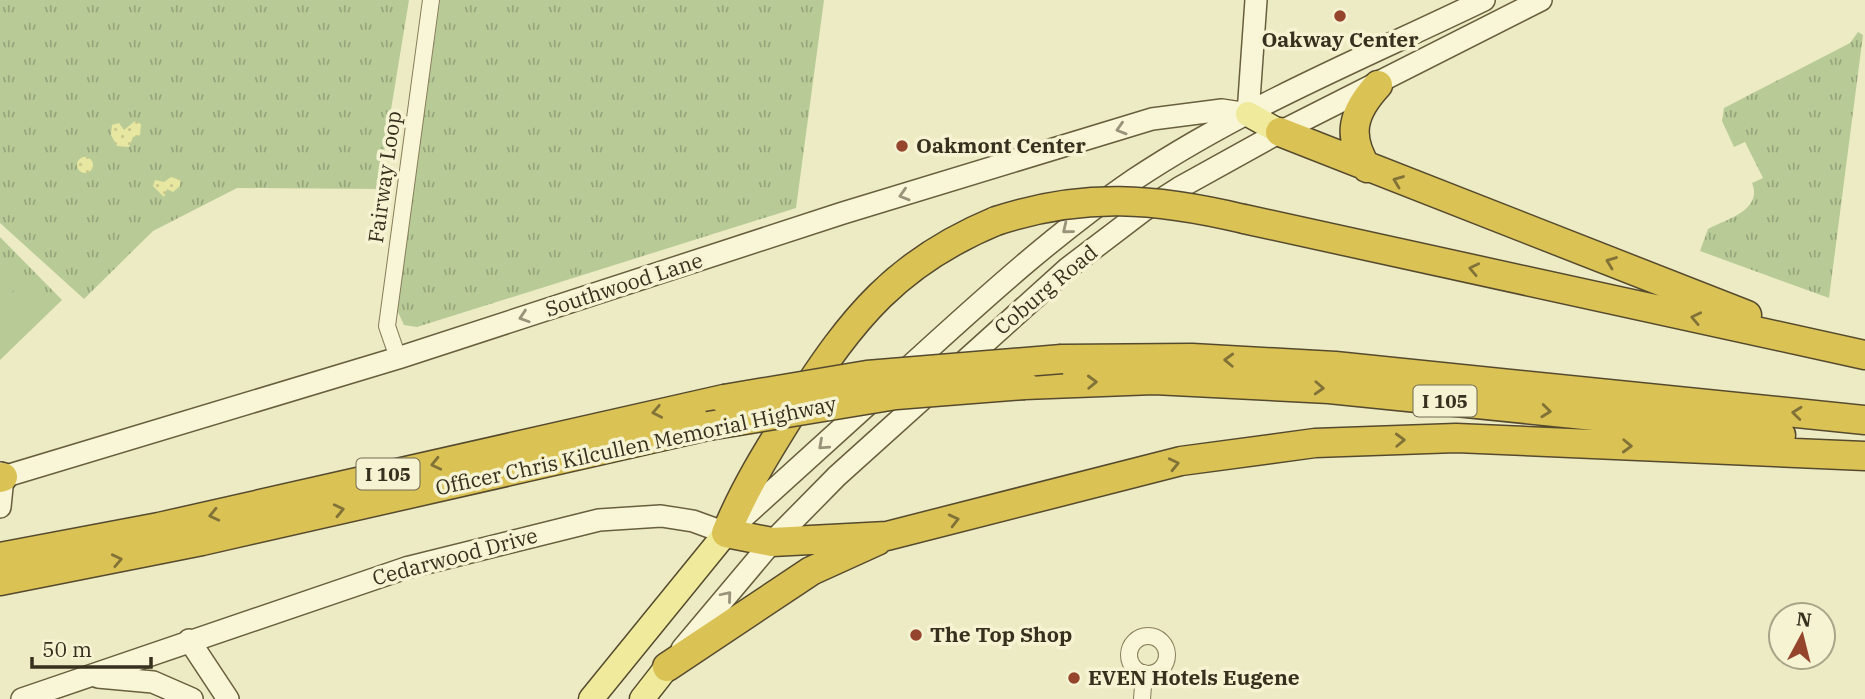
<svg xmlns="http://www.w3.org/2000/svg" width="1865" height="699" font-family="'IBM Plex Serif',serif">
  <defs>
    <pattern id="grass-tufts" width="24" height="20" patternUnits="userSpaceOnUse" patternTransform="scale(1.75)"><rect width="24" height="20" fill="#b8cb97"/><path d="M3 7l-1-3M5 7V3M7 7l1-3M15 17l-1-3M17 17v-4M19 17l1-3" fill="none" stroke="#96a57b"/></pattern>
    <pattern id="sand-dots" width="8" height="8" patternUnits="userSpaceOnUse" patternTransform="scale(1.75)"><rect width="8" height="8" fill="#e8e7a1"/><path d="M2 2h.1M6 6h.1" fill="none" stroke="#c8c68a" stroke-width="1.8" stroke-linecap="round"/></pattern>
  </defs>
  <rect width="100%" height="100%" fill="#edebc3"/>
  <!-- grass -->
  <path fill="url(#grass-tufts)" d="M0,0H409L378,189L237,188L153,231L84,299L0,223Z
    M440,0H824L796,208L417,327L404,325L397,310Z
    M1858,32L1863,35L1829,298L1700,251L1708,229C1727,219 1763,210 1752,183L1763,178L1745,142L1734,147L1722,121L1724,108L1850,43Z
    M0,237L62,300L0,360Z"/>
  <!-- sand -->
  <path fill="url(#sand-dots)" d="M135,121L141,124L140,135L133,137L129,147L117,146L111,135L112,125L119,123L124,130Z
    M77 165a8 8 0 1 1 16 0a8 8 0 1 1-16 0Z
    M171,177L180,180V186L173,192L167,189L164,197L153,186L155,180L164,182Z"/>
  <!-- pitch -->
  <path fill="#b8cb97" d="M4,262L23,281L0,304V266Z
    M30,288L50,308L9,348L0,339V318Z"/>
  <g fill="none" stroke-linecap="round" stroke-linejoin="round">
    <defs>
      <path id="street" d="M398,358L387,326L431,0
        M1129 655a19 19 0 1 1 38 0a19 19 0 1 1-38 0Z
        M1142,699L1144,673"/>
      <path id="secondary" d="M1248,114L1256,0
        M899,376C975,307 1050,237 1135,179C1245,106 1366,57 1484,0
        M0,473L3,477L0,507
        M3,477L398,358L843,213L1152,119L1222,110L1248,114
        M189,640L228,699
        M682,649L772,542L837,476L1068,268L1143,211L1179,188L1280,132L1541,0
        M98,677L153,682L192,699
        M22,699L406,568L599,520L661,516L693,521L726,533L875,398"/>
      <path id="primary" d="M1248,114L1280,132
        M591,699L726,533
        M642,699L667,667"/>
      <path id="highway" d="M1280,132L1747,315
        M1367,168C1346,135 1353,112 1378,85
        M1244,219L1865,355
        M996,221C897,262 852,318 796,406C769,449 745,487 726,533L772,542L887,536L1181,461L1315,443L1456,438L1865,456
        M1062,359L1192,358L1335,366L1865,420
        M1024,385L1154,380L1329,389L1781,435
        M0,478L3,477
        M0,557L159,527L724,399
        M0,581L202,541L708,426
        M667,667L811,571L877,541"/>
    </defs>
    <!-- street casing -->
    <use href="#street" stroke="#877d5a" stroke-width="18"/>
    <!-- secondary casing -->
    <use href="#secondary" stroke="#695e3d" stroke-width="24"/>
    <!-- primary casing -->
    <use href="#primary" stroke="#554a2e" stroke-width="27"/>
    <!-- highway casing -->
    <use href="#highway" stroke="#554a2e" stroke-width="31"/>
    <!-- street -->
    <use href="#street" stroke="#f8f6d6" stroke-width="16"/>
    <!-- secondary -->
    <use href="#secondary" stroke="#f8f6d6" stroke-width="21"/>
    <!-- primary -->
    <use href="#primary" stroke="#efea9c" stroke-width="24"/>
    <!-- highway -->
    <use href="#highway" stroke="#dbc255" stroke-width="28"/>
    <defs>
      <path id="highway-bridge" d="M996,221C1084,192 1156,198 1244,219
        M724,399L867,375L1062,359
        M708,426L896,395L1024,385"/>
    </defs>
    <!-- highway-bridge casing -->
    <use href="#highway-bridge" stroke="#554a2e" stroke-width="31" stroke-linecap="butt"/>
    <!-- highway-bridge -->
    <use href="#highway-bridge" stroke="#dbc255" stroke-width="28"/>
  </g>
  <!-- one-way arrows -->
  <defs><path id="oneway-chevron" d="M-2-3.5L2.5 0L-2 3.5" fill="none" stroke-width="1.6" stroke-linecap="round" stroke-linejoin="round" transform="scale(1.75)"/></defs>
  <g stroke="#98937a">
    <use href="#oneway-chevron" transform="translate(1121 129) rotate(163)"/>
    <use href="#oneway-chevron" transform="translate(904 195) rotate(163)"/>
    <use href="#oneway-chevron" transform="translate(1067 229) rotate(141)"/>
    <use href="#oneway-chevron" transform="translate(524 317) rotate(162)"/>
    <use href="#oneway-chevron" transform="translate(823 445) rotate(138)"/>
    <use href="#oneway-chevron" transform="translate(727 596) rotate(-50)"/>
  </g>
  <g stroke="#817237">
    <use href="#oneway-chevron" transform="translate(1398 181) rotate(-159)"/>
    <use href="#oneway-chevron" transform="translate(1611 262) rotate(-159)"/>
    <use href="#oneway-chevron" transform="translate(1474 269) rotate(-168)"/>
    <use href="#oneway-chevron" transform="translate(1696 318) rotate(-168)"/>
    <use href="#oneway-chevron" transform="translate(1229 360) rotate(-178)"/>
    <use href="#oneway-chevron" transform="translate(1092 382) rotate(-2)"/>
    <use href="#oneway-chevron" transform="translate(1319 388) rotate(3)"/>
    <use href="#oneway-chevron" transform="translate(1546 411) rotate(6)"/>
    <use href="#oneway-chevron" transform="translate(657 412) rotate(169)"/>
    <use href="#oneway-chevron" transform="translate(1797 413) rotate(-174)"/>
    <use href="#oneway-chevron" transform="translate(1400 440) rotate(-2)"/>
    <use href="#oneway-chevron" transform="translate(1627 446) rotate(2)"/>
    <use href="#oneway-chevron" transform="translate(436 464) rotate(167)"/>
    <use href="#oneway-chevron" transform="translate(1174 464) rotate(-13)"/>
    <use href="#oneway-chevron" transform="translate(339 510) rotate(-13)"/>
    <use href="#oneway-chevron" transform="translate(214 515) rotate(167)"/>
    <use href="#oneway-chevron" transform="translate(954 520) rotate(-14)"/>
    <use href="#oneway-chevron" transform="translate(117 560) rotate(-12)"/>
  </g>
  <!-- markers -->
  <g fill="#94452c" stroke="#f5f3d2" stroke-width="2.5">
    <circle cx="1340" cy="16" r="7"/>
    <circle cx="902" cy="146" r="7"/>
    <circle cx="916" cy="635" r="7"/>
    <circle cx="1074" cy="678" r="7"/>
  </g>
  <g text-anchor="middle" stroke-width="7" stroke-linejoin="round" paint-order="stroke">
    <!-- shield labels -->
    <g fill="#f5f3d2" stroke="#706a54" stroke-width="2">
      <rect x="1413.5" y="385.5" width="63" height="31" rx="5"/>
      <rect x="356.5" y="458.5" width="63" height="31" rx="5"/>
    </g>
    <g font-size="19" font-weight="bold" fill="#37301e">
      <text x="1445" y="408">I 105</text>
      <text x="388" y="481">I 105</text>
    </g>
    <!-- poi labels -->
    <g font-size="21" font-weight="bold" fill="#37301e" stroke="#f5f3d2" text-anchor="start">
      <text x="1340" y="47" text-anchor="middle">Oakway Center</text>
      <text x="916" y="153">Oakmont Center</text>
      <text x="930" y="642">The Top Shop</text>
      <text x="1088" y="685">EVEN Hotels Eugene</text>
    </g>
    <!-- street labels -->
    <g font-size="21" fill="#37301e" stroke="#f5f3d2">
      <text transform="translate(385 177) rotate(-82)" y="7">Fairway Loop</text>
      <text transform="translate(624 285) rotate(-18)" y="7">Southwood Lane</text>
      <text transform="translate(1046 290) rotate(-40)" y="7">Coburg Road</text>
      <text transform="translate(636 446) rotate(-12)" y="7">Officer Chris Kilcullen Memorial Highway</text>
      <text transform="translate(455 557) rotate(-15)" y="7">Cedarwood Drive</text>
    </g>
  </g>
  <!-- north arrow -->
  <g transform="translate(1802 636) rotate(7)"><circle r="33" fill="#f5f3d2" stroke="#a9a58a" stroke-width="2"/>
  <path d="M0-5L12 26L0 18L-12 26Z" fill="#94452c"/>
  <text y="-10" font-size="19" font-weight="bold" text-anchor="middle" fill="#37301e">N</text>
  </g>
  <!-- scale -->
  <path d="M32 657v10h119v-10" fill="none" stroke="#37301e" stroke-width="3.5"/>
  <text x="42" y="657" font-size="21" fill="#37301e" stroke="#f5f3d2" stroke-width="5" paint-order="stroke">50 m</text>
</svg>
